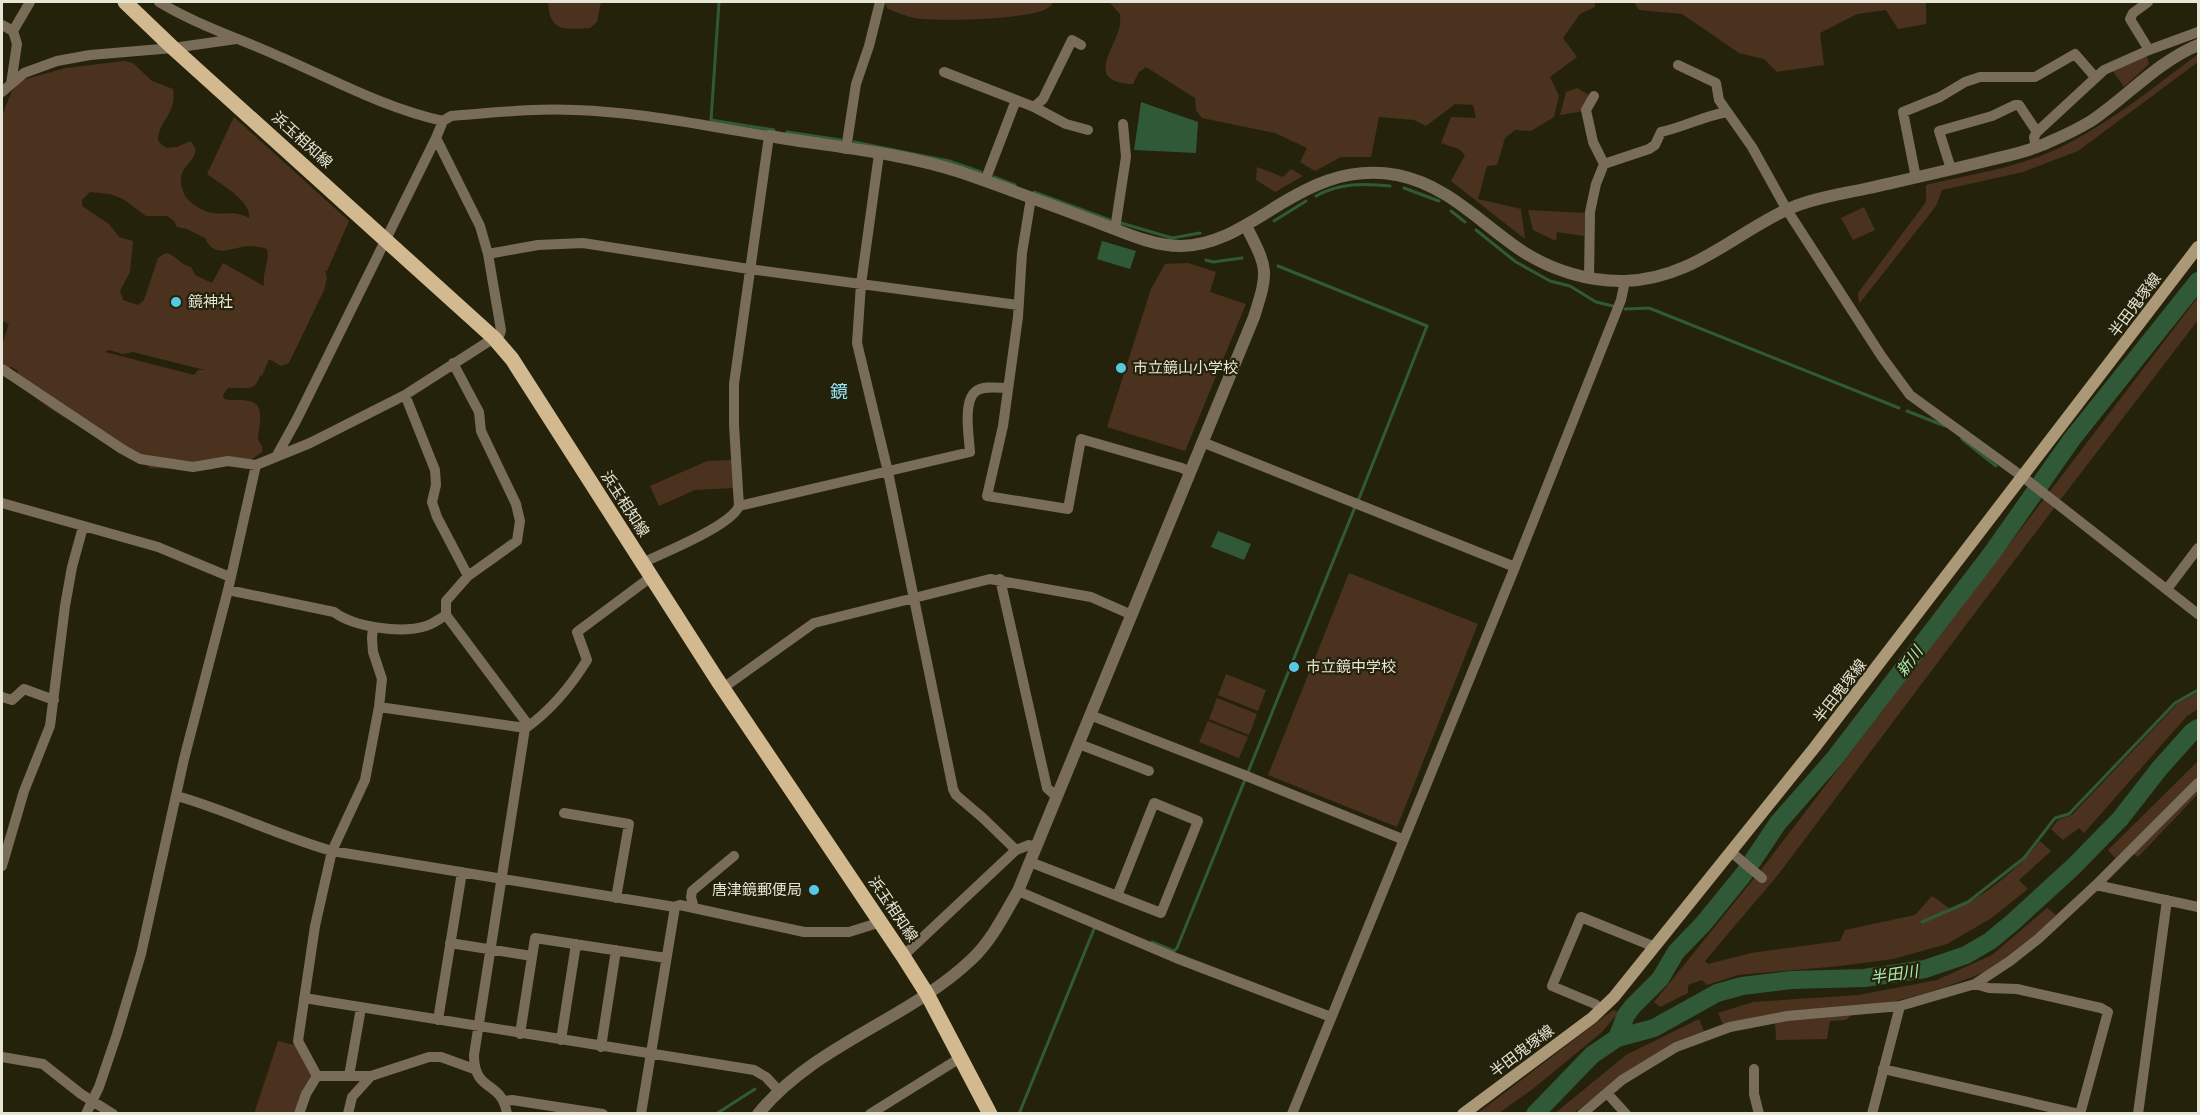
<svg xmlns="http://www.w3.org/2000/svg" width="2200" height="1115" font-family="Manrope,'Noto Sans JP',sans-serif">
  <rect width="100%" height="100%" fill="#25220b"/>
  <!-- green -->
  <path fill="#4b321f" fill-rule="evenodd" d="M548,2H601L597,22L590,28C564,29 550,33 548,2Z
    M884,2H1054C1053,3 1050,7 1048,8C1029,20 938,22 914,18C906,16 896,12 888,9Z
    M1109,2H1595V7L1580,14L1563,38L1577,57L1550,77L1559,96L1554,117L1531,131L1515,130L1505,138L1497,165L1487,166L1478,199L1521,209L1525,239L1451,181L1465,155L1459,149L1441,143L1451,117L1476,118L1473,105L1455,104L1426,126L1414,120L1379,117L1371,157H1341L1315,171L1300,162L1307,148L1275,133L1202,118L1196,110L1195,98L1146,67L1139,72L1133,84C1086,82 1112,53 1119,29C1121,24 1120,19 1120,14Z
    M1634,2H1926V24L1898,29L1886,10L1857,14L1820,33L1824,65L1777,72L1764,59L1739,53L1682,14L1639,10Z
    M2197,55H2198V62L2078,151L2023,172L1942,190L1936,206L1859,304L1858,293L1926,202V185C1973,174 2024,167 2067,144C2114,120 2155,86 2197,55Z
    M2147,56L2149,64L2124,87L2112,70Z
    M124,61L133,63L152,81L173,89C177,116 158,120 158,141L166,148L177,147L190,141C204,154 187,161 182,173C180,178 181,186 183,191C185,201 203,212 213,213C228,215 234,210 249,218C252,201 220,184 207,174L234,117L349,221L327,271H325L327,278L324,290L289,363L281,366L269,359L262,376L260,375C256,394 241,386 228,388L223,395L224,399C233,401 241,399 249,401C267,404 258,428 258,440L262,446V452L249,461L219,466L210,470L150,468L131,450L95,425L86,429C63,419 35,399 18,382V371L12,367L2,369V344L9,324L2,321V115L12,91L22,80L66,68ZM90,192L110,194L123,199L146,216H167L173,220L177,227L187,229L205,238C214,259 231,248 247,246C254,246 261,247 267,249C270,261 262,273 264,286L223,263L212,283L195,275L191,267C179,264 177,256 166,253L158,258L144,300L138,305L123,300L120,291L130,272L133,241L119,237L109,224L82,206V200ZM109,350L123,354L133,352L205,370H198L194,375L105,352Z
    M1577,88L1589,95L1584,111L1560,115L1566,92Z
    M1257,167L1283,177L1291,169L1303,176L1275,192L1256,180Z
    M1864,207L1875,230L1853,240L1841,218Z
    M1528,210L1585,213L1584,236L1557,232L1556,241L1533,230Z
    M1188,263L1216,272L1210,292L1246,304L1185,451L1107,427L1151,289L1165,264Z
    M2198,297V320L2051,512L1777,876L1705,961L1708,964L1751,953L1840,941L1845,930L1915,915L1932,896L1952,910C1984,898 2019,868 2040,841L2051,851L2019,880L2028,889L1990,919L1947,944L1893,959L1840,966L1738,975L1707,985L1702,980L1688,985V993L1660,1007L1654,1002L1764,866Z
    M732,460L734,488L695,490L659,506L650,486L707,461Z
    M1349,573L1478,624L1397,827L1268,775Z
    M1226,674L1266,690L1258,711L1218,695Z
    M2198,692V709L2187,716L2084,833L2079,828L2063,840L2051,829L2058,820L2072,815L2177,704Z
    M1217,698L1257,714L1249,735L1209,719Z
    M1208,721L1248,737L1239,758L1199,742Z
    M2198,761V794L2138,857L2126,849L2115,858L2108,850Z
    M2047,908L2056,915C2037,935 2016,956 1992,968C1948,990 1901,999 1854,1012L1846,1020L1830,1021L1827,1039L1776,1040L1775,1022L1724,1027L1718,1013L1753,1002L1859,995L1937,980L1992,955Z
    M1613,1010L1619,1012L1602,1032L1534,1088L1499,1113H1478Z
    M1699,1019L1704,1031L1674,1042L1622,1075L1574,1113L1554,1114L1626,1055Z
    M278,1041L298,1046L314,1075L296,1113L254,1114Z"/>
  <!-- water -->
  <path fill="#305a37" d="M1141,102L1198,122L1196,153L1134,150Z
    M1102,241L1136,251L1130,269L1097,259Z
    M1218,531L1251,544L1244,560L1211,547Z"/>
  <g fill="none" stroke-linecap="round" stroke-linejoin="round">
    <!-- stream -->
    <path stroke="#305a37" stroke-width="3" d="M719,2L711,120L774,130
      M787,132L841,140
      M854,142L949,161L981,172
      M994,177L1015,185
      M1404,188L1439,201
      M1034,192L1110,220
      M1316,196C1339,183 1364,183 1390,186
      M1451,211L1465,222
      M1274,221L1306,201
      M1121,223L1172,238L1200,233
      M1476,230L1516,262L1550,281L1570,286L1596,302L1613,306
      M1206,260L1213,262L1242,258
      M1278,266L1427,326L1358,501
      M1625,309L1649,308L1899,408
      M1907,411L1945,426
      M1962,439L1996,466
      M1922,922L1968,902L2024,858L2055,818L2069,814L2175,703L2198,690
      M1152,942L1174,951L1177,948L1355,507
      M716,1114L755,1089
      M1019,1114L1094,929"/>
    <!-- river -->
    <path stroke="#305a37" stroke-width="18" d="M1617,1038L1626,1015L1633,1006L1660,979L1676,952L1703,924L1743,875L1778,823L1834,759L1992,553L2072,439L2198,281
      M1535,1114L1592,1055L1617,1038L1654,1028L1717,993L1742,986L1791,980L1864,978L1925,969L1966,955L1990,941L2013,922L2073,867L2120,819L2159,769L2192,732L2198,728"/>
    <!-- minor -->
    <path stroke="#796d59" stroke-width="10" d="M159,2C195,24 238,38 276,55C332,79 384,108 443,121
      M2148,2L2133,13L2130,19L2149,50
      M2,25L13,31
      M1678,65L1716,83L1719,100L1752,147L1787,210L1882,357L1910,395L2023,477L2198,614
      M944,72L1016,100
      M11,84L17,44L13,31L30,2
      M2,92L24,73L57,61L90,55L173,48L236,39
      M1034,107L1066,124L1088,130
      M2036,148L2034,137L2037,132L2104,70L2149,50L2198,32
      M846,149L856,84L869,46L880,2
      M879,154L861,284L857,343L888,472L953,789L956,795L983,818L1016,850
      M1604,164L1649,149L1655,145L1661,132C1684,127 1704,116 1727,112
      M1951,169L1939,131L1992,116L2015,105H2019L2037,132
      M1916,178L1903,112L1940,97L1965,82L1980,77H2035L2075,54L2095,77
      M985,181L1016,100L1034,107L1043,99L1072,40L1081,45
      M1031,198L1022,253L1018,317L1003,426L987,496L1068,509L1081,439L1182,468L1190,472
      M1115,229L1126,157L1123,124
      M488,254L538,245L583,243L749,269L1018,305
      M1589,278L1590,212L1596,184L1604,164L1593,142L1586,110L1594,96
      M453,363L479,412L481,431L516,504L520,521L517,541L468,576L446,601V615L526,722L474,1055C474,1094 502,1079 507,1114
      M2,369L122,449L140,459L193,467L228,461L256,465L310,443L405,395L494,338L500,334L501,330L488,254L480,226L436,138
      M405,395L435,470L436,485L432,502L437,517L468,576
      M1202,442L1515,567
      M276,457L297,419L436,138L443,121L451,116C492,113 533,108 575,110C640,112 705,126 769,136L734,384V425L739,506C731,526 663,553 642,563
      M2,503L158,547L230,577
      M739,506L970,452C969,437 963,402 975,392C982,385 999,388 1008,388
      M1000,579L1047,788L1057,797
      M2167,589L2198,548
      M228,590L334,612C354,627 401,634 426,626C433,624 440,619 446,615
      M723,688L814,623L990,579L1091,597L1132,615
      M2,697L12,700L24,689L54,700
      M379,707L526,728C551,710 571,686 587,660L577,632L651,577
      M1090,715L1244,775L1402,839
      M1079,744L1149,771
      M177,796C230,811 279,836 332,851L675,907L680,905L804,932H849L881,922
      M564,813L629,824L616,898
      M1731,852L1762,878
      M1030,862L1161,913L1198,821L1154,803L1117,896
      M2,866L24,791L50,726L65,606L72,567L83,527
      M2096,885L2198,907
      M1018,891L1176,958L1331,1017
      M694,908L691,897L692,891L734,856
      M450,943L532,956
      M903,956L1016,850L1029,845L1036,847
      M1975,984L1989,988L2017,989L2101,1008L2108,1012L2080,1114
      M304,998L754,1070L766,1077L779,1091
      M1601,1010L1595,1004L1552,986L1581,917L1655,947
      M438,1020L462,872
      M520,1034L535,938L666,958
      M561,1040L576,944
      M601,1047L616,950
      M2,1057L43,1064L81,1094L113,1114
      M1754,1069V1094L1759,1114
      M1883,1069L2080,1114
      M317,1076L298,1041L315,926L332,851L365,780L379,707L382,679L373,652L372,638L373,627
      M317,1076H371L429,1057H441L474,1069
      M349,1076L361,1008
      M1607,1093L1626,1114
      M505,1101L512,1100L603,1114
      M86,1114L99,1087L117,1034L141,954L184,759L228,590L256,465
      M299,1114L306,1094L317,1076
      M348,1114L352,1097L371,1076
      M641,1114L675,907
      M870,1114L960,1058
      M1292,1114L1515,567L1621,300L1625,281
      M1582,1114L1622,1080L1676,1047L1730,1027L1787,1016L1900,1006L1975,984L2010,961L2038,939L2096,885L2198,783
      M1872,1114L1900,1006
      M2138,1114L2167,900"/>
    <!-- tertiary -->
    <path stroke="#796d59" stroke-width="12" d="M769,136C832,147 899,152 960,172C1007,188 1053,206 1099,223C1125,233 1153,246 1181,246C1213,246 1240,229 1266,213C1308,186 1346,166 1397,175C1448,185 1480,223 1522,251C1551,270 1589,282 1625,281C1691,279 1731,236 1786,210C1812,198 1842,194 1869,188C1909,179 1950,170 1990,160C2010,155 2031,151 2049,142C2063,136 2078,129 2091,121C2127,97 2157,62 2198,45
      M758,1114C815,1044 908,1020 972,959C992,940 1004,915 1018,891L1254,317C1269,270 1268,269 1246,226"/>
    <!-- secondary -->
    <path stroke="#ab9877" stroke-width="12" d="M1463,1114L1592,1018L1614,997L1815,747L2198,247"/>
    <!-- primary -->
    <path stroke="#d2b98f" stroke-width="15" d="M125,2L173,48L494,338L512,359L718,681L903,956L927,994L990,1114"/>
  </g>
  <!-- markers -->
  <g fill="#58c9e3" stroke="#25220b" stroke-width="2">
    <circle cx="176" cy="302" r="6"/>
    <circle cx="1121" cy="368" r="6"/>
    <circle cx="1294" cy="667" r="6"/>
    <circle cx="814" cy="890" r="6"/>
  </g>
  <g text-anchor="middle" stroke-width="4.5" stroke-linejoin="round" paint-order="stroke">
    <!-- street labels -->
    <g font-size="15" fill="#e6e5d6" stroke="#25220b">
      <text transform="translate(302 140) rotate(42)" y="5">浜玉相知線</text>
      <text transform="translate(2135 305) rotate(-53)" y="5">半田鬼塚線</text>
      <text transform="translate(625 504) rotate(57)" y="5">浜玉相知線</text>
      <text transform="translate(1840 691) rotate(-52)" y="5">半田鬼塚線</text>
      <text transform="translate(893 909) rotate(56)" y="5">浜玉相知線</text>
      <text transform="translate(1522 1051) rotate(-37)" y="5">半田鬼塚線</text>
    </g>
    <!-- poi labels -->
    <g font-size="15" fill="#e6e5d6" stroke="#25220b" text-anchor="start">
      <text x="188" y="307">鏡神社</text>
      <text x="1133" y="373">市立鏡山小学校</text>
      <text x="1306" y="672">市立鏡中学校</text>
      <text x="802" y="895" text-anchor="end">唐津鏡郵便局</text>
    </g>
    <!-- water labels -->
    <g font-size="16" font-style="italic" fill="#a9edb3" stroke="#25220b">
      <text transform="translate(1909 661) rotate(-53)" y="6">新川</text>
      <text transform="translate(1894 974) rotate(-8)" y="6">半田川</text>
    </g>
    <!-- quarter labels -->
    <g font-size="18" fill="#98e4f8" stroke="#25220b">
      <text x="839" y="398">鏡</text>
    </g>
  </g>
  <!-- border -->
  <rect width="2200" height="1115" fill="none" stroke="#e6e5d6" stroke-width="6"/>
</svg>
